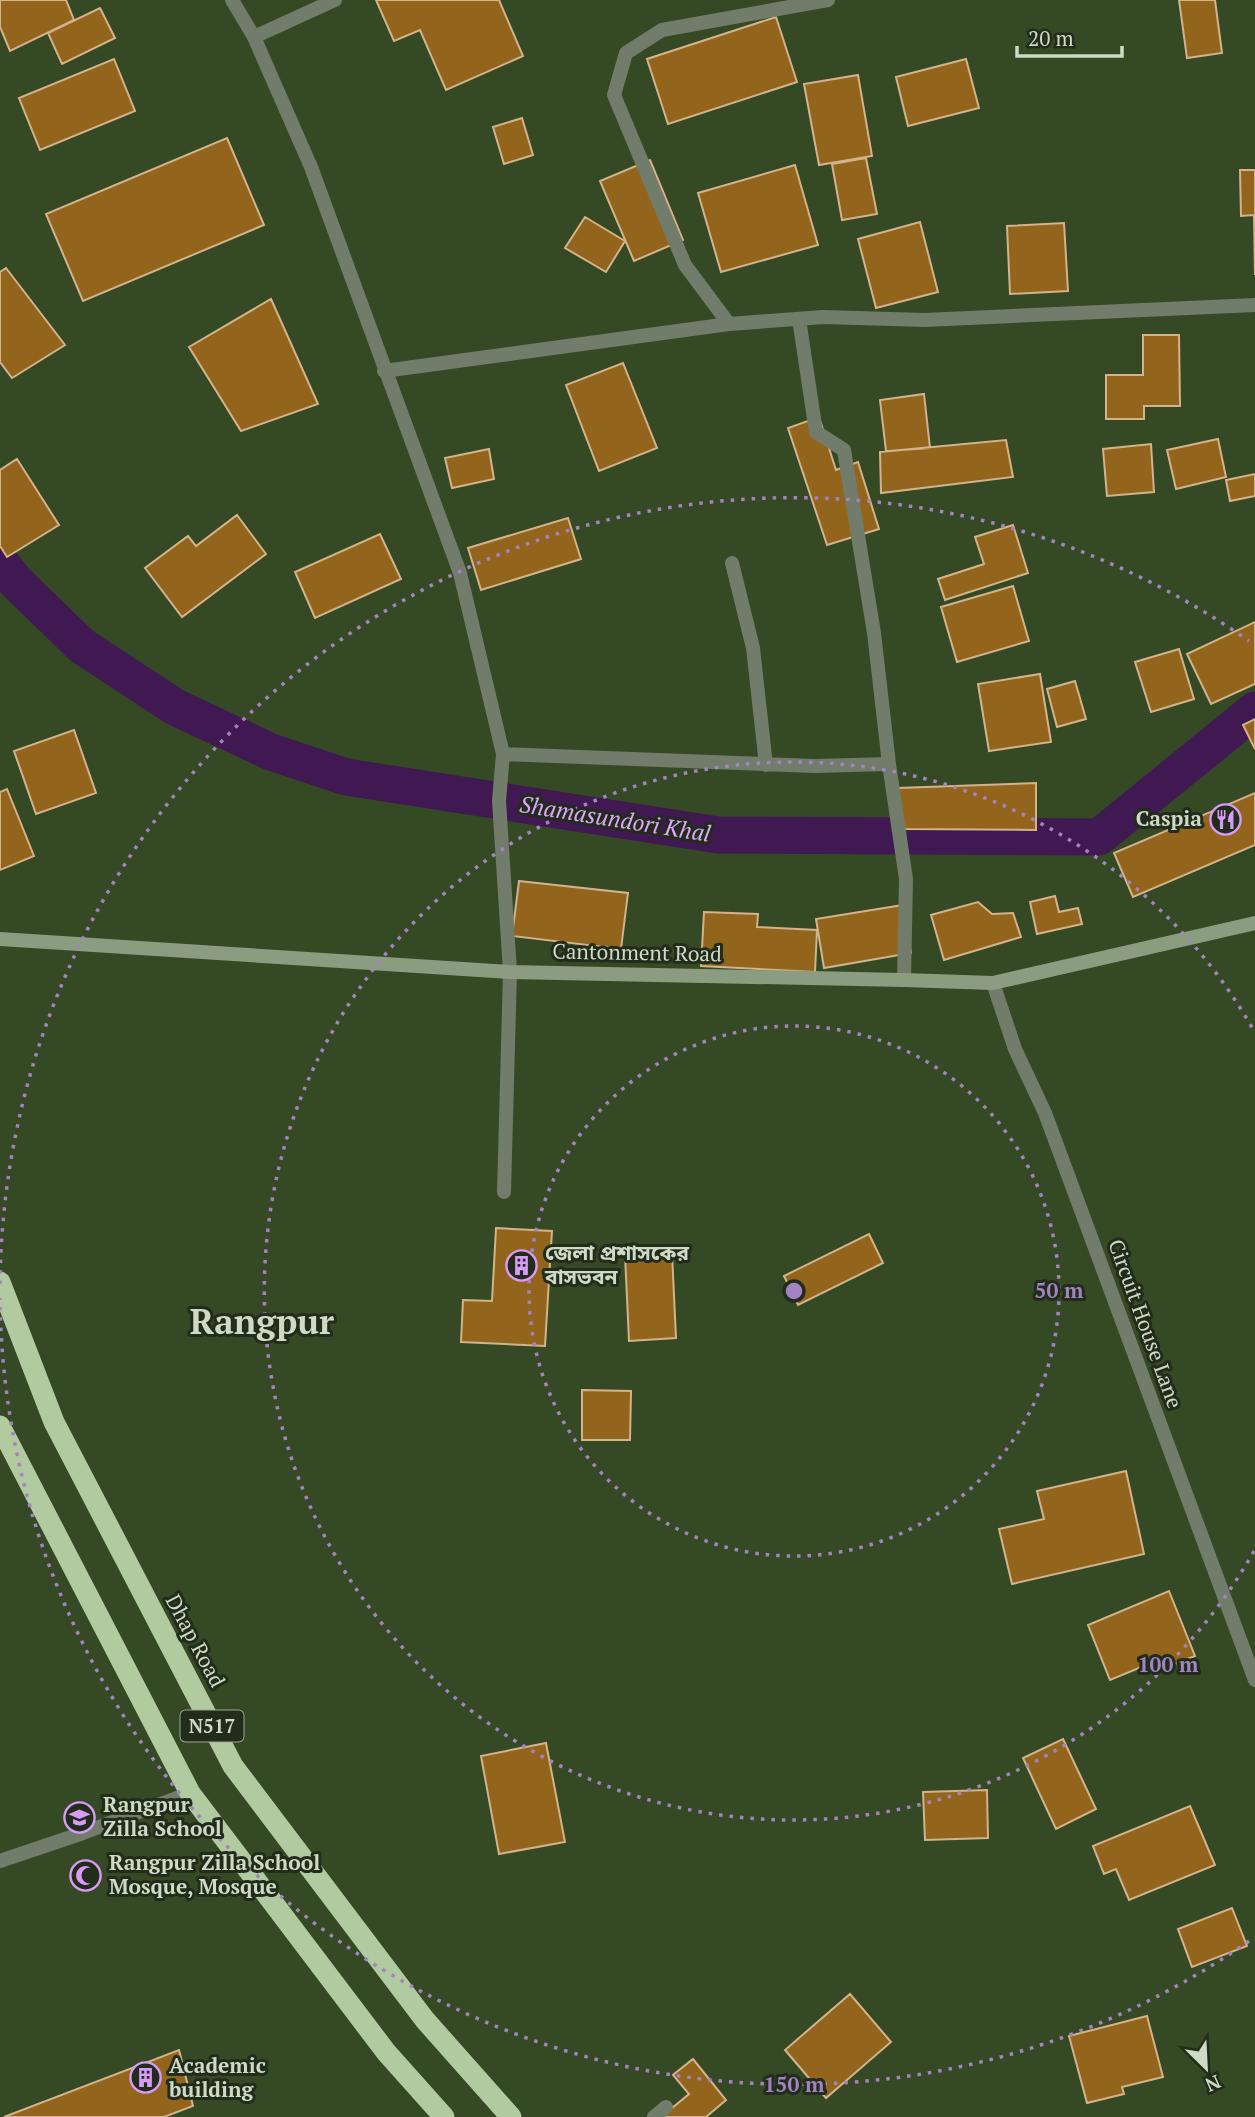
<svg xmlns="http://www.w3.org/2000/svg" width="1255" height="2117" font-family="'PT Serif','Noto Sans Bengali',serif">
  <rect width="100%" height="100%" fill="#344924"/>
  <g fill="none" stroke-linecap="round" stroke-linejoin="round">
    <!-- canal -->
    <path stroke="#401952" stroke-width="37" d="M0,562L16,582L82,646L175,707L271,752L346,777L718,835L1099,837L1255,710"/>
  </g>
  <!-- building -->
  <path fill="#93651c" stroke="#d2b38b" stroke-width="2" d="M0,0H66L74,20L10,51L0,27Z
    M376,0H499L523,56L446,90L420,30L394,41Z
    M1179,0H1215L1222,53L1187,58Z
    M100,8L115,38L62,64L48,33Z
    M776,17L797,82L668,124L647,59Z
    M114,59L135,111L40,150L19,98Z
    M966,59L979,108L908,126L896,77Z
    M858,75L872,156L819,165L804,84Z
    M522,118L533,155L504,164L493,127Z
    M227,138L264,225L83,301L46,214Z
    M866,158L877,214L842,220L832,164Z
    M650,160L683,240L634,261L600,181Z
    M795,165L818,245L721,272L698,193Z
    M1240,170H1255V275L1254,215L1241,216Z
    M585,217L625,241L606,272L565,248Z
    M920,222L938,292L876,308L858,239Z
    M1064,223L1068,291L1010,294L1007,226Z
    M6,268L65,345L12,378L0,362V272Z
    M271,299L318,404L241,431L189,347Z
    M1143,335H1179L1180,406H1144V419H1106V375H1143Z
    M623,363L657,448L599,471L566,385Z
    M924,394L930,448L886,451L880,400Z
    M819,417L836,470L858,462L879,529L827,545L788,428Z
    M1218,439L1226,477L1176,489L1167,450Z
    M1006,440L1013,477L881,493L880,452Z
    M1151,444L1154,492L1107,496L1103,449Z
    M489,449L494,479L452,488L445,458Z
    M17,459L59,525L7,557L0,546V470Z
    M1255,474V496L1230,501L1226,480Z
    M237,515L266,554L182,617L145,568L188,536L196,546Z
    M568,518L581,559L481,590L468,548Z
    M1013,525L1028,573L945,600L938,579L984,564L975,537Z
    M380,534L401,579L315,618L295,572Z
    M1013,586L1029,641L957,662L941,607Z
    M1255,622V684L1211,704L1187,654Z
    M1179,649L1194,699L1151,712L1135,662Z
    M1040,674L1051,742L989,751L978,684Z
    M1075,681L1086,719L1057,727L1047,689Z
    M1255,719V749L1243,725Z
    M74,730L96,793L36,814L14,751Z
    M1036,783V830L902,829L898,788Z
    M7,789L34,856L0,870V792Z
    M1255,793V845L1133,897L1114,853Z
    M519,881L628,893L621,949L512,936Z
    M1055,896L1059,912L1078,908L1082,924L1037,934L1030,902Z
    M978,902L992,914L1013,913L1021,937L944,960L931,915Z
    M903,905L911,953L824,968L816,919Z
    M704,912L758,914L757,927L817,930L815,972L701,966Z
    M496,1228L552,1231L545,1346L461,1342L463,1300L492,1301Z
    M869,1234L883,1263L798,1305L784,1276Z
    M672,1253L676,1338L629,1341L625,1255Z
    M582,1390L631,1391L630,1440H582Z
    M1126,1471L1144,1554L1012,1584L999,1529L1044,1519L1037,1491Z
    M1169,1591L1195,1656L1160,1670L1156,1661L1110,1680L1088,1625Z
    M1063,1739L1096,1809L1056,1829L1023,1758Z
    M546,1743L565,1842L499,1854L481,1756Z
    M987,1790L988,1838L925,1840L923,1792Z
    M1190,1806L1215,1865L1129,1900L1116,1869L1104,1874L1093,1846Z
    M1232,1908L1247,1946L1192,1967L1178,1929Z
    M850,1994L891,2042L826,2098L785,2050Z
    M1147,2016L1163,2077L1122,2087L1124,2094L1087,2103L1069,2036Z
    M179,2050L193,2106L164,2117H4Z
    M693,2059L726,2100L706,2117H661L689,2094L673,2075Z"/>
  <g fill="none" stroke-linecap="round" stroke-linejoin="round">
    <!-- lane -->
    <path stroke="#717c6b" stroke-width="14" d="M0,1861L83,1833L190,1793"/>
    <!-- street -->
    <path stroke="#717c6b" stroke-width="14" d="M232,0L254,37L311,167L460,573L503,754L499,801L510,972L504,1192
      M254,37L335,0
      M799,319L816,432L844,450L874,633L889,764L906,879L904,980
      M729,324L823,317L925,320L1255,305
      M384,371L729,324L685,265L614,95L626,53L662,30L828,0
      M732,563L753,648L766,765
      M503,754L815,766L889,764
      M993,983L1015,1049L1045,1113L1255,1680
      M654,2117L666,2107"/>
    <!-- secondary -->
    <path stroke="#8b9c81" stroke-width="14" d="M0,939L510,972L904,980L993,983L1255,923"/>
    <!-- highway -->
    <path stroke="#b1caa0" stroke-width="21" d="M0,1282L54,1422L233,1766L425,2020L511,2117
      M0,1426L190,1793L386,2052L444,2117"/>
  </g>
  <!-- distance rings -->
  <g fill="none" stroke="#a483c2" stroke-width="3.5" stroke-dasharray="3.5 7">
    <circle cx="794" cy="1291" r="265"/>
    <path d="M1254 1551A529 529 0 1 1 1254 1031"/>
    <path d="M1249 1941A794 794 0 0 1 0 1298M0 1284A794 794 0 0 1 1249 641"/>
  </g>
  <!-- icons -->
  <defs>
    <symbol id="restaurant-ring" viewBox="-11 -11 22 22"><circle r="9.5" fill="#222c1b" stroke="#d89bf8" stroke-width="1.5"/><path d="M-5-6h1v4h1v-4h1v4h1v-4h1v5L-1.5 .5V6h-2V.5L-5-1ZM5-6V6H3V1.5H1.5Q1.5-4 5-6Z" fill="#d89bf8"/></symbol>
    <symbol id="building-ring" viewBox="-11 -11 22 22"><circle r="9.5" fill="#222c1b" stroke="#d89bf8" stroke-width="1.5"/><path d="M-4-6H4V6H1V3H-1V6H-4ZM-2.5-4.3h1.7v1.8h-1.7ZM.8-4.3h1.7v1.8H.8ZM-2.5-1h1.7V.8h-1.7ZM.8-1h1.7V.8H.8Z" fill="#d89bf8"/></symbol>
    <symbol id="school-ring" viewBox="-11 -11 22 22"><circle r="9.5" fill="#222c1b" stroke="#d89bf8" stroke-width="1.5"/><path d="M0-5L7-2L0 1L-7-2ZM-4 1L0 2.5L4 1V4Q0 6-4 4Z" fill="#d89bf8"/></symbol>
    <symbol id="mosque-ring" viewBox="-11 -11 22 22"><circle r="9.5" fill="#222c1b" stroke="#d89bf8" stroke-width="1.5"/><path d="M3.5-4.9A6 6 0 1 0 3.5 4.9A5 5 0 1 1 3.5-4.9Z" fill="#d89bf8"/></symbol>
  </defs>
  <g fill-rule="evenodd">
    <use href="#restaurant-ring" x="1208" y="802" width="35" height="35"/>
    <use href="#building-ring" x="504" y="1248" width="35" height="35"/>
    <use href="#school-ring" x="62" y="1800" width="35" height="35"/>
    <use href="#mosque-ring" x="68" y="1858" width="35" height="35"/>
    <use href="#building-ring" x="128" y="2060" width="35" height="35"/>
  </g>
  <g text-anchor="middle" stroke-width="6" stroke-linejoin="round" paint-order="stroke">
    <!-- shield labels -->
    <rect fill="#222c1b" stroke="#9aa692" stroke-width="2" x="180.5" y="1710.5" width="63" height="31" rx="5"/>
    <g font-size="19" font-weight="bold" fill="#cddac5">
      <text x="212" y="1733">N517</text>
    </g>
    <!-- poi labels -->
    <g font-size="21" font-weight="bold" fill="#cddac5" stroke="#222c1b" text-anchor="start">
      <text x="1202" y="826" text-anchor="end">Caspia</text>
      <text x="545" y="1260">জেলা প্রশাসকের<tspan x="545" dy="24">বাসভবন</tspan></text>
      <text x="103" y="1812">Rangpur<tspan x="103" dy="24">Zilla School</tspan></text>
      <text x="109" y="1870">Rangpur Zilla School<tspan x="109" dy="24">Mosque, Mosque</tspan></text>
      <text x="169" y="2073">Academic<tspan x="169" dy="24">building</tspan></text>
    </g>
    <!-- street labels -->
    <g font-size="21" fill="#cddac5" stroke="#222c1b">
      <text transform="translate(637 953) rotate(1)" y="7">Cantonment Road</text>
      <text transform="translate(1145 1324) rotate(70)" y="7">Circuit House Lane</text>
      <text transform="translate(195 1641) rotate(62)" y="7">Dhap Road</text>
    </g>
    <!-- water labels -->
    <g font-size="23" font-style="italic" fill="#dea5fc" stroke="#222c1b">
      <text transform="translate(615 819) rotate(9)" y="8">Shamasundori Khal</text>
    </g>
    <!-- town labels -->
    <g font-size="35" font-weight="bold" fill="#cddac5" stroke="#222c1b">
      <text x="262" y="1334">Rangpur</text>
    </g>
  </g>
  <circle cx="794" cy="1291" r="10" fill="#a483c2" stroke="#222c1b" stroke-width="3.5"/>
  <g font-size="21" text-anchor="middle" font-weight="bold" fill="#a483c2" stroke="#222c1b" stroke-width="6" stroke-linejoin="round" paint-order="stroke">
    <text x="1059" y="1298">50 m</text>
    <text x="1168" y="1672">100 m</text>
    <text x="794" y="2092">150 m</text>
  </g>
  <!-- north arrow -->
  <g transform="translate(1206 2068) rotate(156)" stroke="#222c1b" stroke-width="5" paint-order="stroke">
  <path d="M0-5L12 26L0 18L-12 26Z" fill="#cddac5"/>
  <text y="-10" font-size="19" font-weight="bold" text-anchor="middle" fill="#cddac5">N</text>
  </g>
  <!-- scale -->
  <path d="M1017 46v10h105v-10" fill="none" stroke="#cddac5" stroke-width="3.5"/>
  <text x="1028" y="46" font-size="21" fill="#cddac5" stroke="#222c1b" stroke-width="5" paint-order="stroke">20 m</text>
</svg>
